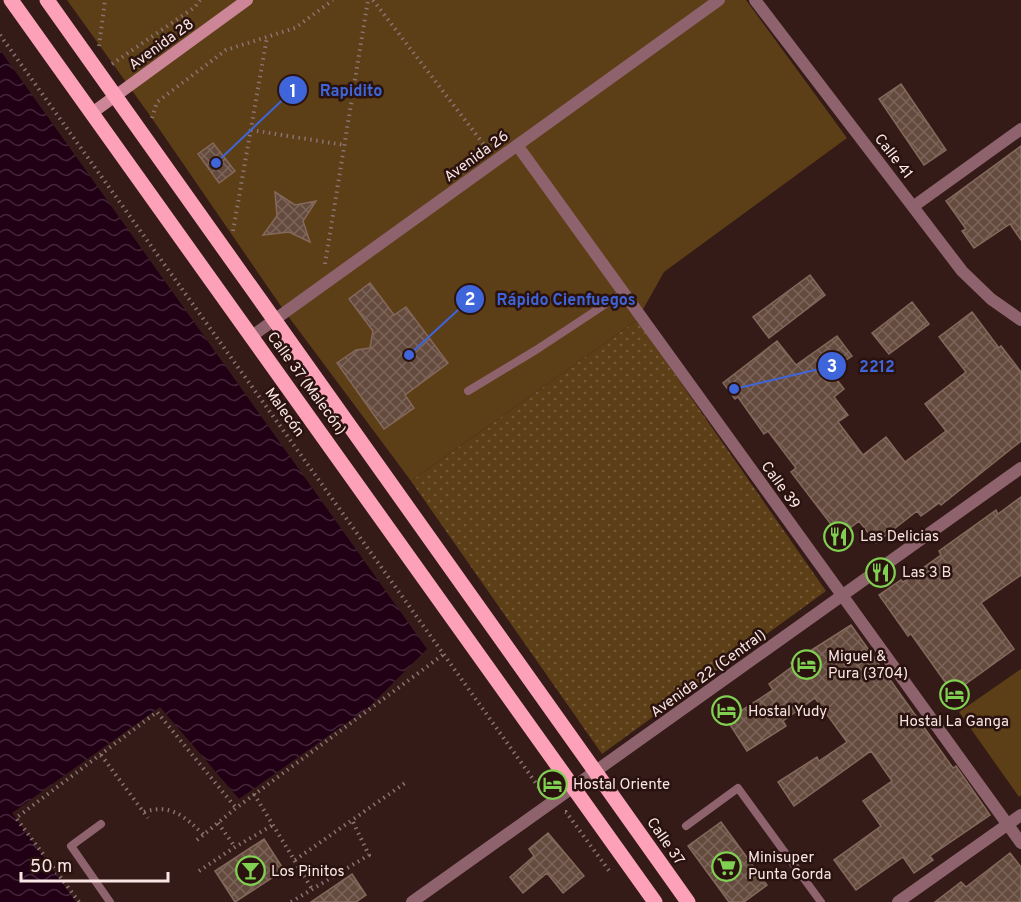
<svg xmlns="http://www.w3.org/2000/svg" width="1021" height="902" font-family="Overpass,sans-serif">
  <defs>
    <pattern id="grass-dots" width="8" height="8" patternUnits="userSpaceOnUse" patternTransform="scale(1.5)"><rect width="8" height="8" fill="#5c3e17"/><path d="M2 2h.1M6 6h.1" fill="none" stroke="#745a39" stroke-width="1.8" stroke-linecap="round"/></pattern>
    <pattern id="water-waves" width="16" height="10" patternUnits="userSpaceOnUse" patternTransform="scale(1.5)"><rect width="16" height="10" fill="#210016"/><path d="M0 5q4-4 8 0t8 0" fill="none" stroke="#422538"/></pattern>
    <pattern id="building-cross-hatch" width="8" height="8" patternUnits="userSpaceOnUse" patternTransform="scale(1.5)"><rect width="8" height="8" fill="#654b3e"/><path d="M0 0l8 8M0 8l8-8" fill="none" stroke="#7c655a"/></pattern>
  </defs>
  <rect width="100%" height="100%" fill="#341b18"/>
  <!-- grass -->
  <path fill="url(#grass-dots)" d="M637,320L826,591L602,754L411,481Z"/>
  <!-- park -->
  <path fill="#5c3e17" d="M67,0H746L847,138L664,272L637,320L411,481L285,312L151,117Z
    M1021,669V795L1019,797L959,712Z"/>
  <!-- water -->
  <path fill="url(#water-waves)" d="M0,50L427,649L369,707L239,799L160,707L12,813L76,902H0Z"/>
  <!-- building -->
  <path fill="url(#building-cross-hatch)" stroke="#85695c" stroke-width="1.5" d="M901,84L946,150L924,165L879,99Z
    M213,143L235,171L219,183L198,154Z
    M1021,146V240L1010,224L974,248L962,231L966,229L946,201Z
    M275,192L295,205L316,201L303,221L310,242L289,232L263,235L277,216Z
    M810,275L825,295L769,338L753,317Z
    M370,283L394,315L406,307L448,363L405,395L414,408L384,429L337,363L356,350L370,348L373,331L349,299Z
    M912,302L929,324L889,354L872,333Z
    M972,312L999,348L1001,346L1021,372V441L941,505L939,503L921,516L917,511L876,543L859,521L840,536L791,472L796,468L768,431L764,434L738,397L735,399L723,383L777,341L796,365L837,336L852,356L830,371L844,389L834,397L848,415L838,422L863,455L886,437L905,462L946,431L925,404L966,372L939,337Z
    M1021,497V575L981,603L1014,649L953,693L911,634L908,636L879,595L901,580L903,582L941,555L939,551L996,510L998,514Z
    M851,625L953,768L956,766L990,815L930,856L933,860L914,873L903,857L856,890L834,860L881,826L863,801L892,781L871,751L794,806L778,782L817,757L819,761L847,742L815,698L783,721L786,726L747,751L727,720L773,690L769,684L793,666L791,663Z
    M721,822L767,885L744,902H729L688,846Z
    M548,833L584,876L563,893L547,873L523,893L510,877L534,856L529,849Z
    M264,839L284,870L235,902L215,871Z
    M1010,853L1021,867V902H935L961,882L966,887Z
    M352,874L366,895L356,902H311Z"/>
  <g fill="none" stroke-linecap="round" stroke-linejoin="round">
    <!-- path -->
    <path stroke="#8a7371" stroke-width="4" stroke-dasharray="1.5 4.5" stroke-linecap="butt" d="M373,0L488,150
      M0,35L543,793
      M99,46L105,0
      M112,64L195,7L200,0
      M152,118L157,102L226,50L295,28L333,0
      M251,130L344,145
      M233,231L267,37
      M325,264L368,0
      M101,755L148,818
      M254,794L312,889
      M144,812C171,803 185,817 204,835
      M565,812H566L610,872
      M218,823L235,847
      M197,840L236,808L444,654
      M295,860L405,783
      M199,871L235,847L273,825
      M79,902L16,818L157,712L236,808
      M291,902L369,855L352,820"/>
    <!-- service -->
    <path stroke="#8e636d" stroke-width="8" d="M468,391L536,350L624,292
      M101,824L71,846L110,902
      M686,826L738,788L821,902"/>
    <!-- minor -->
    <path stroke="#8e636d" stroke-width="12" d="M755,0L962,271L991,299L1021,320
      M517,145L1021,843
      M914,206L1021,129
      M252,336L719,0
      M412,902L1021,468"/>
    <!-- tertiary -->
    <path stroke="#8e636d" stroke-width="12" d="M898,902L1021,815"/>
    <!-- secondary -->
    <path stroke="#cc8697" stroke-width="12" d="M92,113L247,0"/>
    <!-- primary -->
    <path stroke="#fca1b7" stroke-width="15" d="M11,0L655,902
      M47,0L688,902"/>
  </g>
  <!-- icons -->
  <defs>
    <symbol id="restaurant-ring" viewBox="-11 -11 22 22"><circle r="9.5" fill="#2a120f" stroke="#80d051" stroke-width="1.5"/><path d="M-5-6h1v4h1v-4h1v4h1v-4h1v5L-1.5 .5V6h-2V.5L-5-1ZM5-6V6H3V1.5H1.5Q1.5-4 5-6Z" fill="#80d051"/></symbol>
    <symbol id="hotel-ring" viewBox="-11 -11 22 22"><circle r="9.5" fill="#2a120f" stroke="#80d051" stroke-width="1.5"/><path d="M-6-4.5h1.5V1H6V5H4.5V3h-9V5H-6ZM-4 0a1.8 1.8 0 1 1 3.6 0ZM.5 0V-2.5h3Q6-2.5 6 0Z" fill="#80d051"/></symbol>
    <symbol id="supermarket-ring" viewBox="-11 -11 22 22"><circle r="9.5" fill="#2a120f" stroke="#80d051" stroke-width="1.5"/><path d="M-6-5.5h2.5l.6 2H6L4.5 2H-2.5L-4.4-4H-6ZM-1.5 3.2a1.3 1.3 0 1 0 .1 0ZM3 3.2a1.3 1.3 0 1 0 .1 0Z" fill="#80d051"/></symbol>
    <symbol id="bar-ring" viewBox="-11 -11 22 22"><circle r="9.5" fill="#2a120f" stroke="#80d051" stroke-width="1.5"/><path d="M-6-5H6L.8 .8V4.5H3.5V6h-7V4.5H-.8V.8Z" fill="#80d051"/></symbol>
  </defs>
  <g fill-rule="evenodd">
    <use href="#restaurant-ring" x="822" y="520" width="33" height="33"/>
    <use href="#restaurant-ring" x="864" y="556" width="33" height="33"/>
    <use href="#hotel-ring" x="790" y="648" width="33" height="33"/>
    <use href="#hotel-ring" x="938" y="678" width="33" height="33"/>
    <use href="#hotel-ring" x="710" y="694" width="33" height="33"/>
    <use href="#hotel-ring" x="536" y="768" width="33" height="33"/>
    <use href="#supermarket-ring" x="710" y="850" width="33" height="33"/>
    <use href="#bar-ring" x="234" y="854" width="33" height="33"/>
  </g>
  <g text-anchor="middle" stroke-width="5" stroke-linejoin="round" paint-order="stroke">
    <!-- street labels -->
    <g font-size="15" fill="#f9e6e4" stroke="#2a120f">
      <text transform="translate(161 44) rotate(-36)" y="5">Avenida 28</text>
      <text transform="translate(476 156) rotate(-36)" y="5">Avenida 26</text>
      <text transform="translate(894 156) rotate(52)" y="5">Calle 41</text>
      <text transform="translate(307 383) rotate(54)" y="5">Calle 37 (Malecón)</text>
      <text transform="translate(285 412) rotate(54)" y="5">Malecón</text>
      <text transform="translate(781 485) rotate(54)" y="5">Calle 39</text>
      <text transform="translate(708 673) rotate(-36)" y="5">Avenida 22 (Central)</text>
      <text transform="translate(666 841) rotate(55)" y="5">Calle 37</text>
    </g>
    <!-- poi labels -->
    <g font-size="15" fill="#f9e6e4" stroke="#2a120f" text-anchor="start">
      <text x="860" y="541">Las Delicias</text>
      <text x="902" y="577">Las 3 B</text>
      <text x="828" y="661">Miguel &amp;<tspan x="828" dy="17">Pura (3704)</tspan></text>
      <text x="748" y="716">Hostal Yudy</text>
      <text x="954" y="726" text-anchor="middle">Hostal La Ganga</text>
      <text x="573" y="789">Hostal Oriente</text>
      <text x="748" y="862">Minisuper<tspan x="748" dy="17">Punta Gorda</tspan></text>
      <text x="271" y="876">Los Pinitos</text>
    </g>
  </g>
  <!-- callouts -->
  <path fill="none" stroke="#3e65da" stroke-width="2" d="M216 163L293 90M409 355L470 299M734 389L832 366"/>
  <g fill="#3e65da" stroke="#2a120f" stroke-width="2">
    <circle cx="216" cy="163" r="6"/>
    <circle cx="409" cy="355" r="6"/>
    <circle cx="734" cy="389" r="6"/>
    <circle cx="293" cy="90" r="15"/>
    <circle cx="470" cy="299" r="15"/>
    <circle cx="832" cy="366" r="15"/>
  </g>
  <g font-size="18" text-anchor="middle" font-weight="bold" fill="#fff">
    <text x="293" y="97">1</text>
    <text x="470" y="305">2</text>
    <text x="832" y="372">3</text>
  </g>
  <g font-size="16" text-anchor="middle" font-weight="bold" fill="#3e65da" stroke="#2a120f" stroke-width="5" stroke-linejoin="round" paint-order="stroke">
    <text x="351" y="96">Rapidito</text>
    <text x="566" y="305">Rápido Cienfuegos</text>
    <text x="877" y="372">2212</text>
  </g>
  <!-- scale -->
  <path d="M21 872v9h147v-9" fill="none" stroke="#f9e6e4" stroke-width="3"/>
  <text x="30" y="872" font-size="18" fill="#f9e6e4" stroke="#2a120f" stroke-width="4.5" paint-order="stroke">50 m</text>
</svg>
